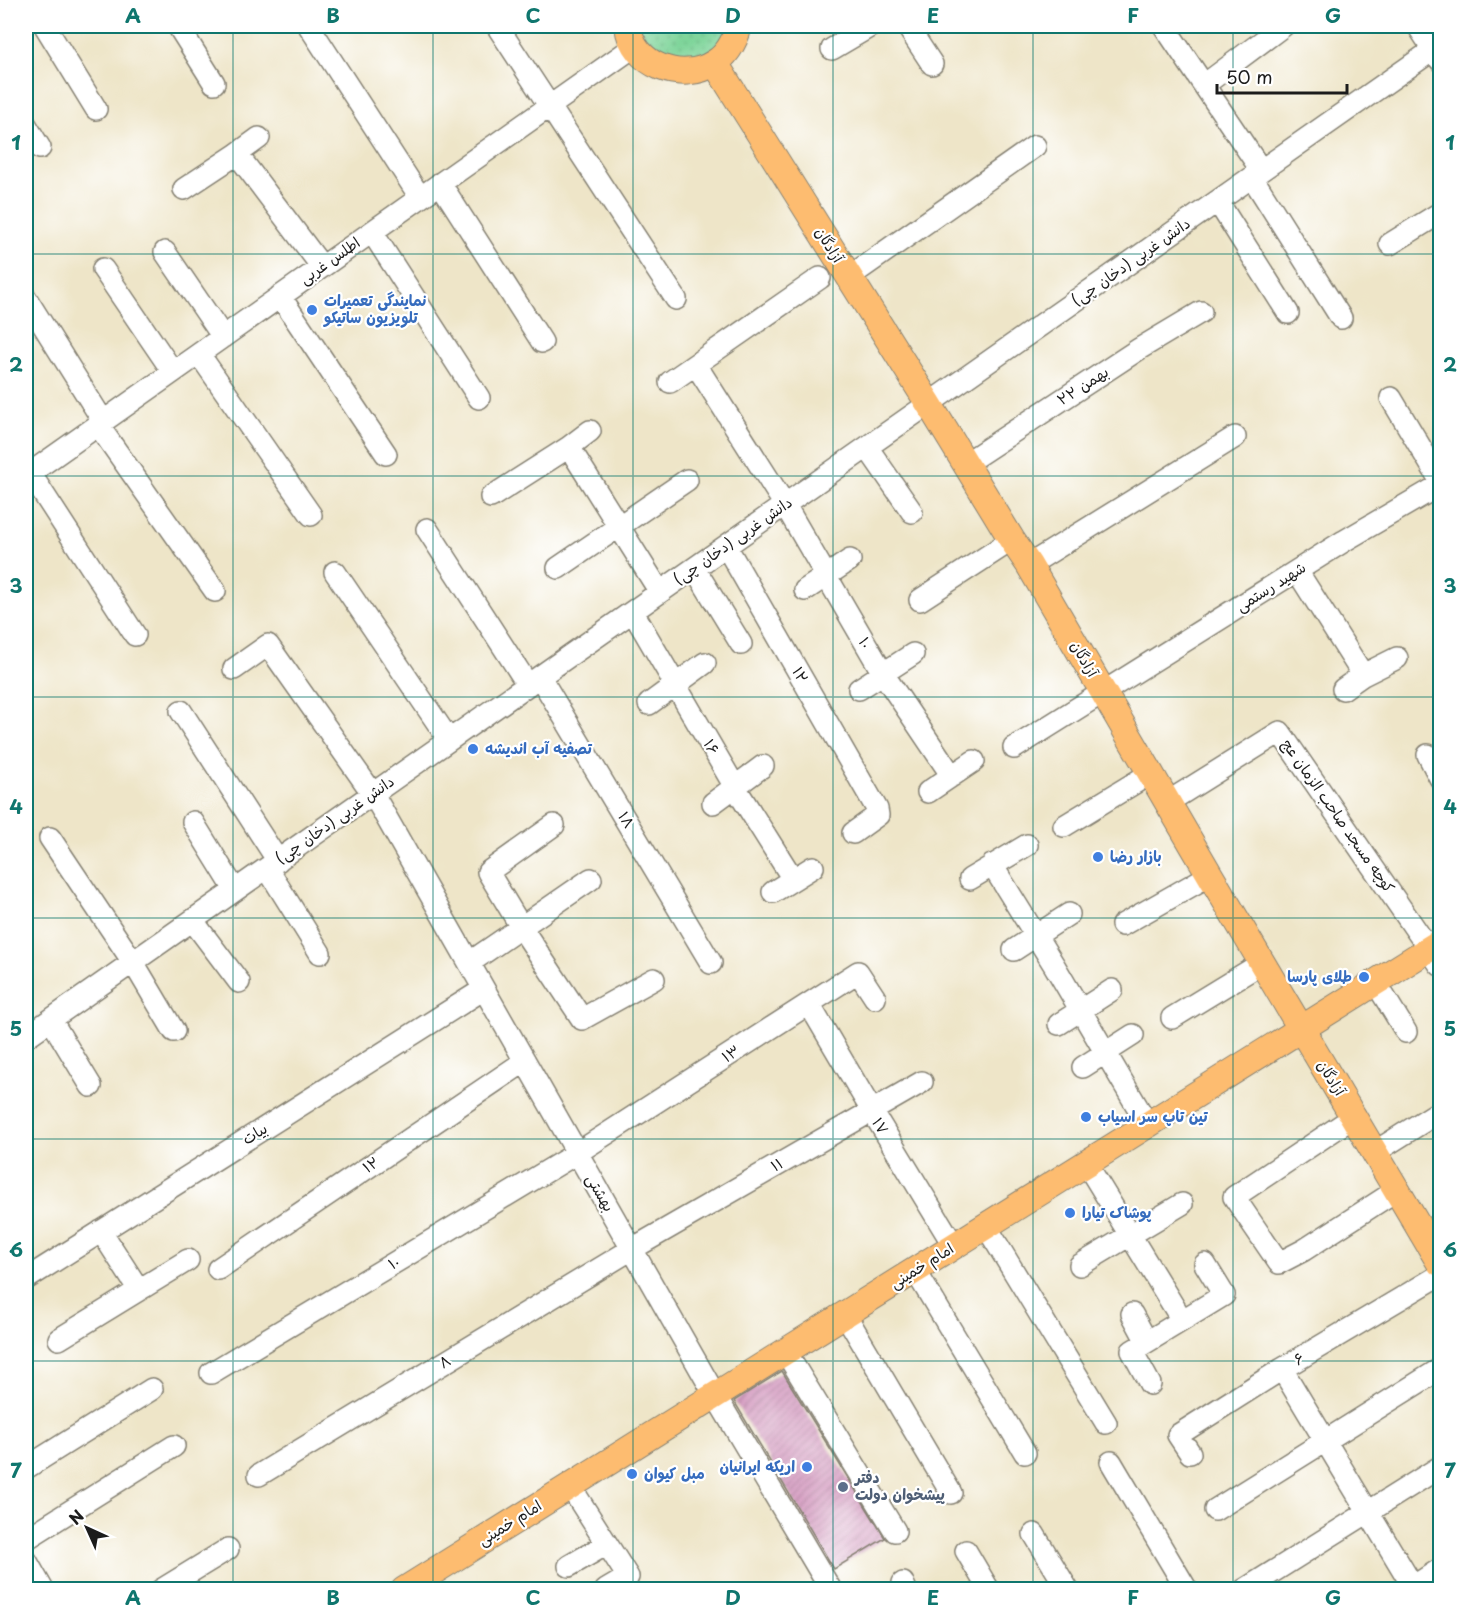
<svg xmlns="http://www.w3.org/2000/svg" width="1466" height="1615" font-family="'Playpen Sans','Playpen Sans Arabic',sans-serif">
  <defs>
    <pattern id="grass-dots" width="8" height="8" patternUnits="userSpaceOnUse" patternTransform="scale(1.5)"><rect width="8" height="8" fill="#7dd499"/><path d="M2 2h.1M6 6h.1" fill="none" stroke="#6bb583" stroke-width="1.8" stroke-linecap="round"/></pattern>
    <pattern id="building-hatch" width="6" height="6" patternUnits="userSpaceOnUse" patternTransform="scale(1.5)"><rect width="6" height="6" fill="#cf8db8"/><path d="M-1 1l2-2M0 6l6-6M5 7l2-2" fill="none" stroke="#a77295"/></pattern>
  </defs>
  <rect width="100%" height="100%" fill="#fff"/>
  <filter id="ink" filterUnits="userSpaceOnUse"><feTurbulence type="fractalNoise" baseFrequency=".0167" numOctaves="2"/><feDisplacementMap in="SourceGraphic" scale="12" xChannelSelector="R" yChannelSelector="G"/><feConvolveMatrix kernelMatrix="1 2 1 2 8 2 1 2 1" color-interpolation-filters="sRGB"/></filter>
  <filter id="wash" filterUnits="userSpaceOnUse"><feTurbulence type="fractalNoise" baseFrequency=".008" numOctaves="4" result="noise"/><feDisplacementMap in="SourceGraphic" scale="24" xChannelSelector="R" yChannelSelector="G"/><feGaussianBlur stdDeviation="1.35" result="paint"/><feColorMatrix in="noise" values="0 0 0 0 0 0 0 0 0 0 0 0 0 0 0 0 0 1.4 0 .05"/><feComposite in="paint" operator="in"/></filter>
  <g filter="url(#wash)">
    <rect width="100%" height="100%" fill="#eee5c8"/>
    <!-- grass -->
    <path fill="url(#grass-dots)" stroke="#4c785a" stroke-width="1.5" d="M637,26H729L728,33L708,56L679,62L652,51Z"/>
    <g id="blocks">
      <!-- building -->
      <path fill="url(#building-hatch)" d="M782,1371L885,1538L834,1569L734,1401Z"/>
    </g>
  </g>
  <g filter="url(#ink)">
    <use href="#blocks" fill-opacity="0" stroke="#858072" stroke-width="1.5"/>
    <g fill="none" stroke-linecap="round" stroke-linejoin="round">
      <defs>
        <path id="minor" d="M45,26L96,109
          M178,26L214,83
          M309,26L420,197
          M497,26L676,299
          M907,26L932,64
          M1164,26L1261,170
          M1418,26L1440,60
          M832,49L871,26
          M1204,85L1283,26
          M26,125L40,148
          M259,138L237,154L322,267
          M1252,177L1341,318
          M440,183L542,342
          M184,189L237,154
          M1218,202L1288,313
          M372,232L479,398
          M1390,244L1440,213
          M165,252L223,337
          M103,269L173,372
          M849,277L1035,146
          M280,296L386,454
          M26,298L103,421
          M199,354L311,515
          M696,365L785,505L884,675L952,776
          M670,382L820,278
          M1391,398L1440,480
          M98,425L215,591
          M590,431L569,447L660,592
          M867,447L912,512
          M966,463L1139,349L1201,312
          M30,473L135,635
          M26,476L635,46
          M491,497L569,447
          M427,529L528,685
          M726,546L877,809L878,815L853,833
          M1029,565L1235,437
          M558,568L687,480
          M695,569L741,644
          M1297,571L1363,675
          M335,572L449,740
          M805,590L850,560
          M920,600L1012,540
          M633,612L735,787L793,879
          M234,669L268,645L373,794L715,1395L831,1590
          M540,677L711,963
          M859,689L913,654
          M1343,689L1363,675L1397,658
          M649,704L705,663
          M181,711L278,861
          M1014,748L1344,541L1440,485
          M1428,755L1440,778
          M928,792L974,761
          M1168,802L1280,732L1440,965
          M713,803L763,766
          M193,822L235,890
          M554,825L488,872L521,927L582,1019L654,979
          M1064,826L1151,773
          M50,838L133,962L174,1031
          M992,865L1054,965L1148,1125
          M267,868L320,953
          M970,879L1027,845
          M773,892L813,867
          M193,921L239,982
          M1122,925L1210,875
          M1014,950L1069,914
          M469,963L591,879
          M1376,983L1406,1032
          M809,1004L872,1111L954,1246
          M1172,1018L1262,963
          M51,1020L91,1086
          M1059,1024L1112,990
          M26,1037L1440,45
          M1083,1067L1133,1035
          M1355,1116L1234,1197L1279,1263L1304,1250L1397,1190
          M1375,1152L1440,1111
          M1086,1163L1182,1320
          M986,1226L1106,1423
          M101,1231L139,1290L188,1260
          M1080,1265L1182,1204
          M218,1269L525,1061
          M915,1270L1025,1453
          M26,1279L484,989
          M845,1314L951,1493
          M1132,1314L1147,1342
          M59,1339L139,1290
          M785,1351L895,1531
          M1282,1369L1415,1590
          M211,1373L577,1153L858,972L875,998
          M1150,1384L1132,1351L1224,1295L1205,1264
          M1190,1453L1178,1435L1282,1369L1440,1275
          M1111,1462L1187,1590
          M26,1468L152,1389
          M259,1475L632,1249L922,1082
          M570,1486L628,1577L606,1590
          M1215,1510L1440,1369
          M1034,1534L1068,1590
          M26,1539L174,1446
          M966,1551L989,1590
          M26,1560L43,1590
          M569,1566L607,1544
          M903,1583L906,1590
          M161,1590L228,1549
          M1244,1590L1440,1467
          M1408,1590L1440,1569"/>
        <path id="major" d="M628,26C632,65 682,84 714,63C728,55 735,40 739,26
          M715,63L929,404L1012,540L1029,565L1210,875L1440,1263
          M404,1590L1440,942"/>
      </defs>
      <!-- minor casing -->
      <use href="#minor" stroke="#858072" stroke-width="24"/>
      <!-- major casing -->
      <use href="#major" stroke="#858072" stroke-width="28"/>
      <!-- minor -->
      <use href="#minor" stroke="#fff" stroke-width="21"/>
      <!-- major -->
      <use href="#major" stroke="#fdbc6f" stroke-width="26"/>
    </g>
  </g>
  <!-- grid -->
  <path fill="none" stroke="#0f766e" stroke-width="1.5" stroke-opacity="0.55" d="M233,26V1590M433,26V1590M633,26V1590M833,26V1590M1033,26V1590M1233,26V1590M26,254H1440M26,476H1440M26,697H1440M26,918H1440M26,1139H1440M26,1361H1440"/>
  <!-- markers -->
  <g fill="#3f7fe0" stroke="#fff" stroke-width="2">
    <circle cx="312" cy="310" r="6"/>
    <circle cx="473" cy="749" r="6"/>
    <circle cx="1098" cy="857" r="6"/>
    <circle cx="1364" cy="977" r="6"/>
    <circle cx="1086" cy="1117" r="6"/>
    <circle cx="1070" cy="1213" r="6"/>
    <circle cx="807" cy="1467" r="6"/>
    <circle cx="632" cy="1474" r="6"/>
  </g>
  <circle fill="#5c6f8a" stroke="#fff" stroke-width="2" cx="843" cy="1487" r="6"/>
  <g text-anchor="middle" stroke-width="4.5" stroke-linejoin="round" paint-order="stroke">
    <!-- street labels -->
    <g font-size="15" fill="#1c1c1c" stroke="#fff">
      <text transform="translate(829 245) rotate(58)" y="5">آزادگان</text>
      <text transform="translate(330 261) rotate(-35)" y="5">اطلس غربی</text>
      <text transform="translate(1131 262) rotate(-35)" y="5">دانش غربی (دخان چی)</text>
      <text transform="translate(1083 386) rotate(-33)" y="5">۲۲ بهمن</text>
      <text transform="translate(733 541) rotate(-35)" y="5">دانش غربی (دخان چی)</text>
      <text transform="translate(1271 587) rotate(-32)" y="5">شهید رستمی</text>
      <text transform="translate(865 643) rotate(59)" y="5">۱۰</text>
      <text transform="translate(1084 659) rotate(60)" y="5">آزادگان</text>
      <text transform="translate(800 675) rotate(60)" y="5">۱۲</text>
      <text transform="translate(711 747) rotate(59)" y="5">۱۶</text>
      <text transform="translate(1338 816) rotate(55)" y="5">کوچه مسجد صاحب الزمان عج</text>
      <text transform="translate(335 820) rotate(-35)" y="5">دانش غربی (دخان چی)</text>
      <text transform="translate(626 820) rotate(59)" y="5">۱۸</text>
      <text transform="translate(731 1054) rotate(-33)" y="5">۱۳</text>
      <text transform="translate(1331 1078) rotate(58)" y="5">آزادگان</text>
      <text transform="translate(880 1126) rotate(59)" y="5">۱۷</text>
      <text transform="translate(255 1134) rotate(-32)" y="5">بیات</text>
      <text transform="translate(371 1165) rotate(-34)" y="5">۱۲</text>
      <text transform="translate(777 1165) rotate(-30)" y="5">۱۱</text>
      <text transform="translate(600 1193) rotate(60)" y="5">بهشتی</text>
      <text transform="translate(394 1263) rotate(-31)" y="5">۱۰</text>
      <text transform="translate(922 1266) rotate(-32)" y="5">امام خمینی</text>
      <text transform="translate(1299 1359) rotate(-31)" y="5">۶</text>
      <text transform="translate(445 1362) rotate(-31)" y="5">۸</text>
      <text transform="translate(510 1523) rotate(-32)" y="5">امام خمینی</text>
    </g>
    <!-- shop labels -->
    <g font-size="15" font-weight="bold" fill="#366cbe" stroke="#fff" text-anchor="start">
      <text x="324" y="306">نمایندگی تعمیرات<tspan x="324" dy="17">تلویزیون ساتیکو</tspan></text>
      <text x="485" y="754">تصفیه آب اندیشه</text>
      <text x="1110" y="862">بازار رضا</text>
      <text x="1352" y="982" text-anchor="end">طلای پارسا</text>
      <text x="1098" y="1122">تین تاپ سر اسیاب</text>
      <text x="1082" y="1218">پوشاک تیارا</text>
      <text x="795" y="1472" text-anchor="end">اریکه ایرانیان</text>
      <text x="644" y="1479">مبل کیوان</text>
    </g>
    <!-- service labels -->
    <g font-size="15" font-weight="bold" fill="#4e5e75" stroke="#fff" text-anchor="start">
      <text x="855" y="1483">دفتر<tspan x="855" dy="17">پیشخوان دولت</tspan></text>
    </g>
  </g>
  <!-- margin -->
  <rect width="1466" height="1615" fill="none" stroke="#fff" stroke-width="66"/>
  <!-- north arrow -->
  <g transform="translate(87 1528) rotate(315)" stroke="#ffffff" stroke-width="4.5" paint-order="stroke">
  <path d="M0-4.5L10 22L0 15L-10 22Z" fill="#1c1c1c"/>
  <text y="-9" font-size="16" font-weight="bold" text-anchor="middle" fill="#1c1c1c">N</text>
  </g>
  <!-- scale -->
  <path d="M1217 84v9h130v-9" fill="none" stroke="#1c1c1c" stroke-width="3"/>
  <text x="1226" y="84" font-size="18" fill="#1c1c1c" stroke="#ffffff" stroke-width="4.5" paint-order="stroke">50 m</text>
  <rect x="33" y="33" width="1400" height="1549" fill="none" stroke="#0f766e" stroke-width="2"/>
  <g font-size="20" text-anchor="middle" font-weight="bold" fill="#0f766e">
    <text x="133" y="23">A</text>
    <text x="333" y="23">B</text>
    <text x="533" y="23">C</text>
    <text x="733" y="23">D</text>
    <text x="933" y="23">E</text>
    <text x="1133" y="23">F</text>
    <text x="1333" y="23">G</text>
    <text x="16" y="150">1</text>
    <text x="1450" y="150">1</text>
    <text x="16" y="372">2</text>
    <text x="1450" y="372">2</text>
    <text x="16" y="593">3</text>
    <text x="1450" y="593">3</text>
    <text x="16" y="814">4</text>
    <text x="1450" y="814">4</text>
    <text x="16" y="1036">5</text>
    <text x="1450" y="1036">5</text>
    <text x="16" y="1257">6</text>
    <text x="1450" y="1257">6</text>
    <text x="16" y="1478">7</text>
    <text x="1450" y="1478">7</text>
    <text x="133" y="1605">A</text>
    <text x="333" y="1605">B</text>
    <text x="533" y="1605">C</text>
    <text x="733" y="1605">D</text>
    <text x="933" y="1605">E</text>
    <text x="1133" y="1605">F</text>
    <text x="1333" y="1605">G</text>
  </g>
</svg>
